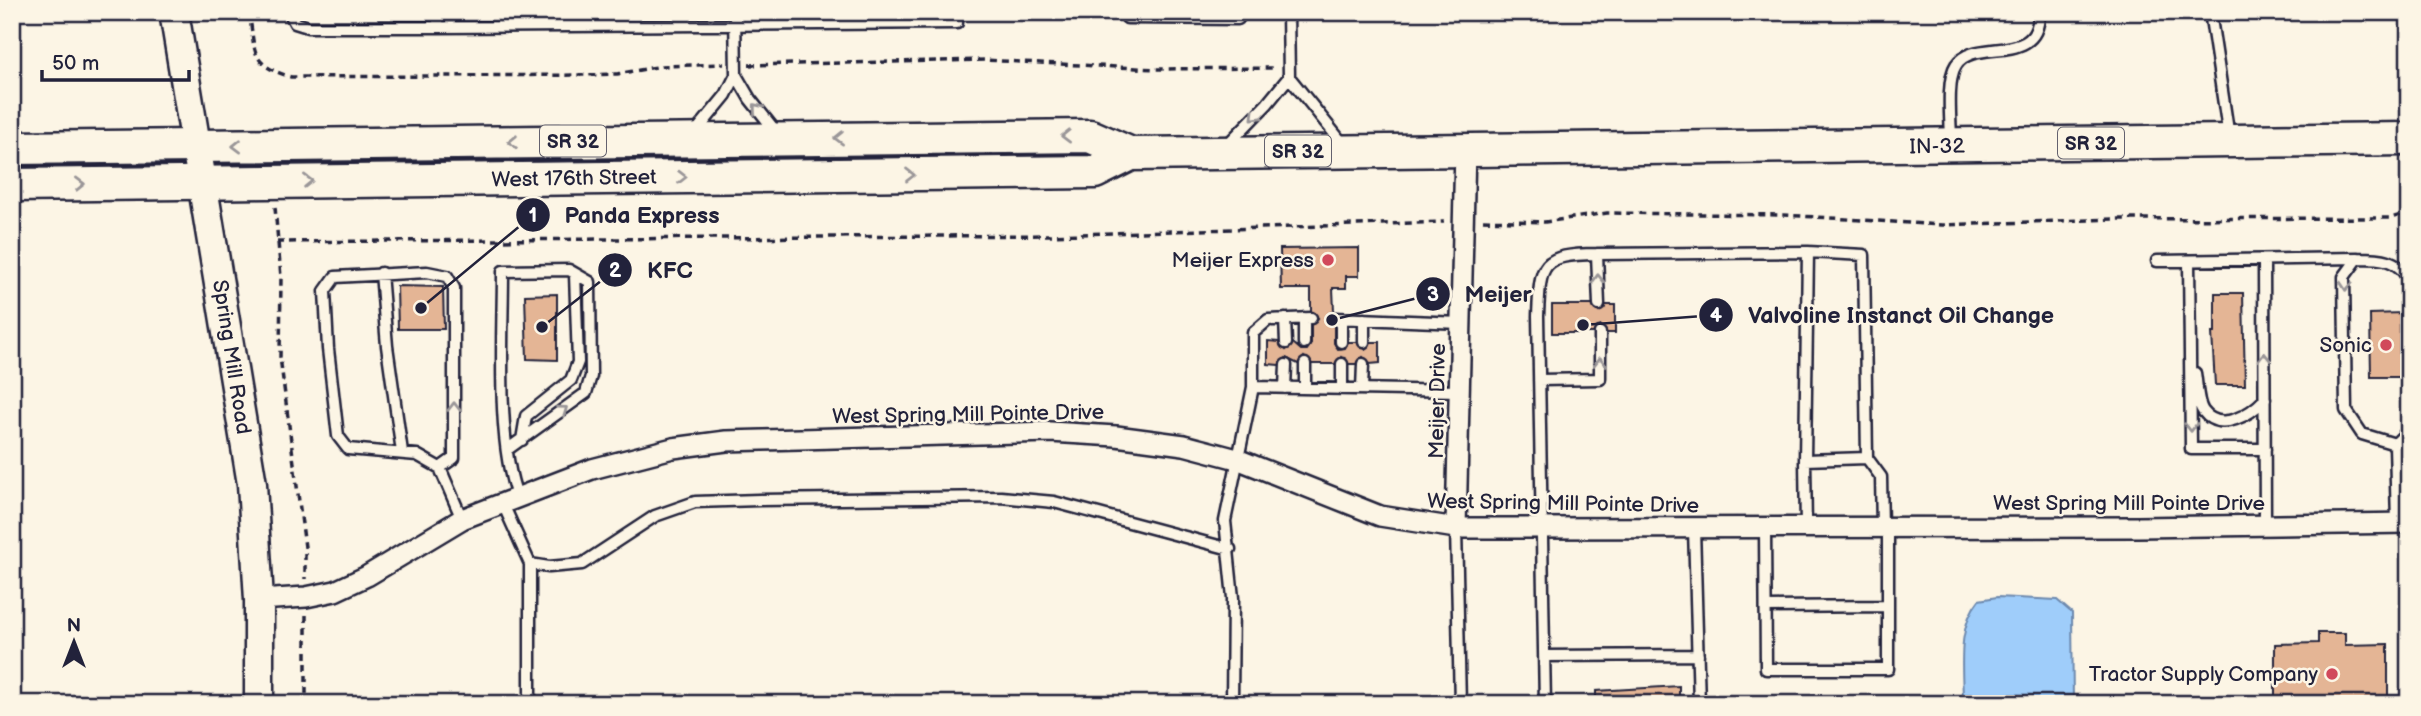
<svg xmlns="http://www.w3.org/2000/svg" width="2421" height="716" font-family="'Balsamiq Sans',sans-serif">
  <rect width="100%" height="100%" fill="#fcf5e5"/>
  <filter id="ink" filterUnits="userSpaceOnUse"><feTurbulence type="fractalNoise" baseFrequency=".0143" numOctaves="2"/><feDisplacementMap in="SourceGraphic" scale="14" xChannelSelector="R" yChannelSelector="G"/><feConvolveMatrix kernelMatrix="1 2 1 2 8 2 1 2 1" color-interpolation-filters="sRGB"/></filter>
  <g filter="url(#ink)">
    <!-- water -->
    <path fill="#9fcdfa" stroke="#6d89ae" stroke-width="2" d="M1997,597L2057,600L2072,613L2073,704H1963C1963,668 1956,628 1979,600Z"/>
    <!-- building -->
    <path fill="#e4b595" stroke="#22223b" stroke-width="2" d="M1359,248V276H1346V288H1333L1334,311L1327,318L1334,325V343L1338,349L1345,348L1348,342H1357L1365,349L1371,342H1380V363L1370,364L1363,357L1356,364H1349L1341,357L1335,364H1312L1304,357L1298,364L1286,358L1279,365L1268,364V341L1279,342L1286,350L1293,343L1301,350H1307L1311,344V325L1318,318L1311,311V289H1281L1280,249Z
      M397,286L443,287L444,329H398Z
      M2215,293H2243L2245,385H2215L2212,333H2215Z
      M557,294V360L527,359L525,295Z
      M1552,305H1592L1599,312L1606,305H1615V333H1607L1601,326L1593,333H1552Z
      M2403,313V377H2371L2370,314Z
      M2318,633H2345V645L2388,644V704H2275V644L2318,643Z
      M1679,686V704H1596V691Z"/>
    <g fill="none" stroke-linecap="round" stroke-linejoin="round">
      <defs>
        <path id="lane" d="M289,12L295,23L308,27H438V12
          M735,12L736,75L750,99L777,133
          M1127,12V18L1238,19V12
          M2210,12L2229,137
          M438,27L957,23L956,12
          M1289,77L1343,144
          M694,134L726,95L736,75
          M1951,141C1951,123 1946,80 1956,65C1974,36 2040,68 2039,12
          M1227,145L1267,104L1289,77L1288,12
          M1597,254L1599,305
          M2157,261L2358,258
          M2189,261L2191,449H2265
          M2264,261L2265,525
          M381,273L387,346L402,452
          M1304,318V343
          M1334,318L1461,323
          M1285,319L1286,343
          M1341,319V342
          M1364,319V342
          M1305,364V388
          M1342,364V389
          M2195,373C2197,384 2197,403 2203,411C2220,434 2251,414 2265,399
          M1539,380L1600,379V333
          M1253,387L1460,391
          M1285,388L1286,365
          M1362,389L1363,364
          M522,440L526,416L571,380L578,362L575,274
          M2395,444L2362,434L2346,410L2344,277L2358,258C2382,258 2397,258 2409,280
          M508,449L586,393L591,376L590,282L569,270L503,271C503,332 496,444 518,498
          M1805,460L1808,252
          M440,468L454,458V288L447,276L427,272L335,277L325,291L328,349L338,436L348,449L417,455L440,468L462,519
          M503,504L530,564V704
          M2397,523L2395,444L2409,430
          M1456,528L1460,704
          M1694,528L1699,704
          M1765,528L1766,669H1888V527
          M1806,528L1805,460L1867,458L1881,477L1882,527
          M530,564L549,567L582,564L655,516L695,502L759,500L1001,497L1054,502L1230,549
          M1767,607L1888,606
          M1544,656L1698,655
          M1232,704L1233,598L1225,521L1253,387V333L1268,320L1311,318
          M1545,704L1538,316C1540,262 1541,255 1597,254L1808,252L1864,255L1867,458"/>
        <path id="street" d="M1456,528L1465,149
          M259,600L306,597L335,591L367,576L462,519L592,469L673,448L726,441L1050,432L1116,436L1184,445L1237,459L1380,516L1456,528L2138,527L2409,523"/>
        <path id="secondary" d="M174,12L252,484L259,600V704"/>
        <path id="primary" d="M12,148L1090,136L1131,154L2409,139
          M12,185L1095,172L1131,154"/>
      </defs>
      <!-- lane casing -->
      <use href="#lane" stroke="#22223b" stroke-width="15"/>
      <!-- street casing -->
      <use href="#street" stroke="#22223b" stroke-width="24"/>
      <!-- secondary casing -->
      <use href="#secondary" stroke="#22223b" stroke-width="33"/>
      <!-- primary casing -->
      <use href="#primary" stroke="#22223b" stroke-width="37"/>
      <!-- path -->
      <path stroke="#22223b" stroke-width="3.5" stroke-dasharray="7 5" stroke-linecap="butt" d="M249,12C256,51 248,64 291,77L585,75L617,74L662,66L724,64
        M749,65L984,60L1156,69L1276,68
        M275,207L281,277L280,357L305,547V579
        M1483,220L1545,222L1607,213L1784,215L1942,225L2115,219L2391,218L2404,214L2405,185
        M277,242L1050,235L1444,222
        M306,615V704"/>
      <!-- lane -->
      <use href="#lane" stroke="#fcf5e5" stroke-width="10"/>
      <!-- street -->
      <use href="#street" stroke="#fcf5e5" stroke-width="19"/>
      <!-- secondary -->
      <use href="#secondary" stroke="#fcf5e5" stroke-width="28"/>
      <!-- primary -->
      <use href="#primary" stroke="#fcf5e5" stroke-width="32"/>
    </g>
    <!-- one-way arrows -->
    <defs><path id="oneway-chevron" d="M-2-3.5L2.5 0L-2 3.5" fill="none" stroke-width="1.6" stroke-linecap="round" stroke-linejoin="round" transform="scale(1.75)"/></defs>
    <g stroke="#9a9698">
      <use href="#oneway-chevron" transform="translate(757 108) rotate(-129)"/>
      <use href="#oneway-chevron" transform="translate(1255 116) rotate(135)"/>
      <use href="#oneway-chevron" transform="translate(1066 136) rotate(179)"/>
      <use href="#oneway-chevron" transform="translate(839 138) rotate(179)"/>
      <use href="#oneway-chevron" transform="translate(513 142) rotate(179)"/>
      <use href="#oneway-chevron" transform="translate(237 146) rotate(179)"/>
      <use href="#oneway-chevron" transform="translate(910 175)"/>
      <use href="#oneway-chevron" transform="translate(682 177)"/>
      <use href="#oneway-chevron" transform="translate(308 181) rotate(-1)"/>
      <use href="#oneway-chevron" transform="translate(80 184) rotate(-1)"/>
      <use href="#oneway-chevron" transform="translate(1598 279) rotate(-92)"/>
      <use href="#oneway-chevron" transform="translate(2346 286) rotate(94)"/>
      <use href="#oneway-chevron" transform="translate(2264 357) rotate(-91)"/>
      <use href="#oneway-chevron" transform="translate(1600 362) rotate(-90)"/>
      <use href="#oneway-chevron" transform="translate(454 407) rotate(-90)"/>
      <use href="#oneway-chevron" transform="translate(563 410) rotate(-36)"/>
      <use href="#oneway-chevron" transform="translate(2191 427) rotate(89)"/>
    </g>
  </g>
  <!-- markers -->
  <g fill="#d1495b" stroke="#fcf5e5" stroke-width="2.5">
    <circle cx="1328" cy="260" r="7"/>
    <circle cx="2386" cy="345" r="7"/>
    <circle cx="2332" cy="674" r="7"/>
  </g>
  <g text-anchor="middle" stroke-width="5" stroke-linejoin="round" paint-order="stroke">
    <!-- shield labels -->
    <g fill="#fcf5e5" stroke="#63616e" stroke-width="2">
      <rect x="540" y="125.5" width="66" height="31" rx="5"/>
      <rect x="2058" y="127.5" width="66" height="31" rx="5"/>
      <rect x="1265" y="135.5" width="66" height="31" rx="5"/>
    </g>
    <g font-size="19" font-weight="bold" fill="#22223b">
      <text x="573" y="148">SR 32</text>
      <text x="2091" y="150">SR 32</text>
      <text x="1298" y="158">SR 32</text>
    </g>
    <!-- street labels -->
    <g font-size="21" fill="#22223b" stroke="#fcf5e5">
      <text transform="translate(1937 146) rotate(-1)" y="7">IN-32</text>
      <text transform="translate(574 178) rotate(-1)" y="7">West 176th Street</text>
      <text transform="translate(232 357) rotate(81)" y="7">Spring Mill Road</text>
      <text transform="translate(1437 401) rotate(-89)" y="7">Meijer Drive</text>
      <text transform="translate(968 414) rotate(-1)" y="7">West Spring Mill Pointe Drive</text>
      <text transform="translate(1563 503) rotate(1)" y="7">West Spring Mill Pointe Drive</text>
      <text x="2129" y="510">West Spring Mill Pointe Drive</text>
    </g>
    <!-- poi labels -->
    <g font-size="21" fill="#22223b" stroke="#fcf5e5" text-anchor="end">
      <text x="1314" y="267">Meijer Express</text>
      <text x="2372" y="352">Sonic</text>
      <text x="2318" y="681">Tractor Supply Company</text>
    </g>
  </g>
  <!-- callouts -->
  <path fill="none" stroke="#22223b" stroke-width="2.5" d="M421 308L533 215M542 327L615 270M1332 320L1433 294M1583 325L1716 315"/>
  <g fill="#22223b" stroke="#fcf5e5" stroke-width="2.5">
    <circle cx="421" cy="308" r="7"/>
    <circle cx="542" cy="327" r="7"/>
    <circle cx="1332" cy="320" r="7"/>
    <circle cx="1583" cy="325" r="7"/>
    <circle cx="533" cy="215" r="18"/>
    <circle cx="615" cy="270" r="18"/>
    <circle cx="1433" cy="294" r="18"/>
    <circle cx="1716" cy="315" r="18"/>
  </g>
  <g font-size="21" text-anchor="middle" font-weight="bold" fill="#fff">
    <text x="533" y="222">1</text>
    <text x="615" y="277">2</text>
    <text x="1433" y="301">3</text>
    <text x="1716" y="322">4</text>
  </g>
  <g font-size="23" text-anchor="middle" font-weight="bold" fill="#22223b" stroke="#fcf5e5" stroke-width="5" stroke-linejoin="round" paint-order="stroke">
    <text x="642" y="223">Panda Express</text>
    <text x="670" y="278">KFC</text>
    <text x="1498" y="302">Meijer</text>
    <text x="1901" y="323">Valvoline Instanct Oil Change</text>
  </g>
  <!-- margin -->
  <rect width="2421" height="716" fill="none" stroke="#fcf5e5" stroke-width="42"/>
  <rect x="21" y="21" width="2379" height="674" fill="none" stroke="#22223b" stroke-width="2.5" filter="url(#ink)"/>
  <!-- north arrow -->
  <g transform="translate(74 642)" stroke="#fcf5e5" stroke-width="5" paint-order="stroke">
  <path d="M0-5L12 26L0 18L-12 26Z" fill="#22223b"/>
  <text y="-10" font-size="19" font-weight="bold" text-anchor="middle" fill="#22223b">N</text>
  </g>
  <!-- scale -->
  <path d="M42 70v10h147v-10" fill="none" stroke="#22223b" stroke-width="3.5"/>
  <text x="52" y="70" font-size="21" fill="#22223b" stroke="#fcf5e5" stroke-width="5" paint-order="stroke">50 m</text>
</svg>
